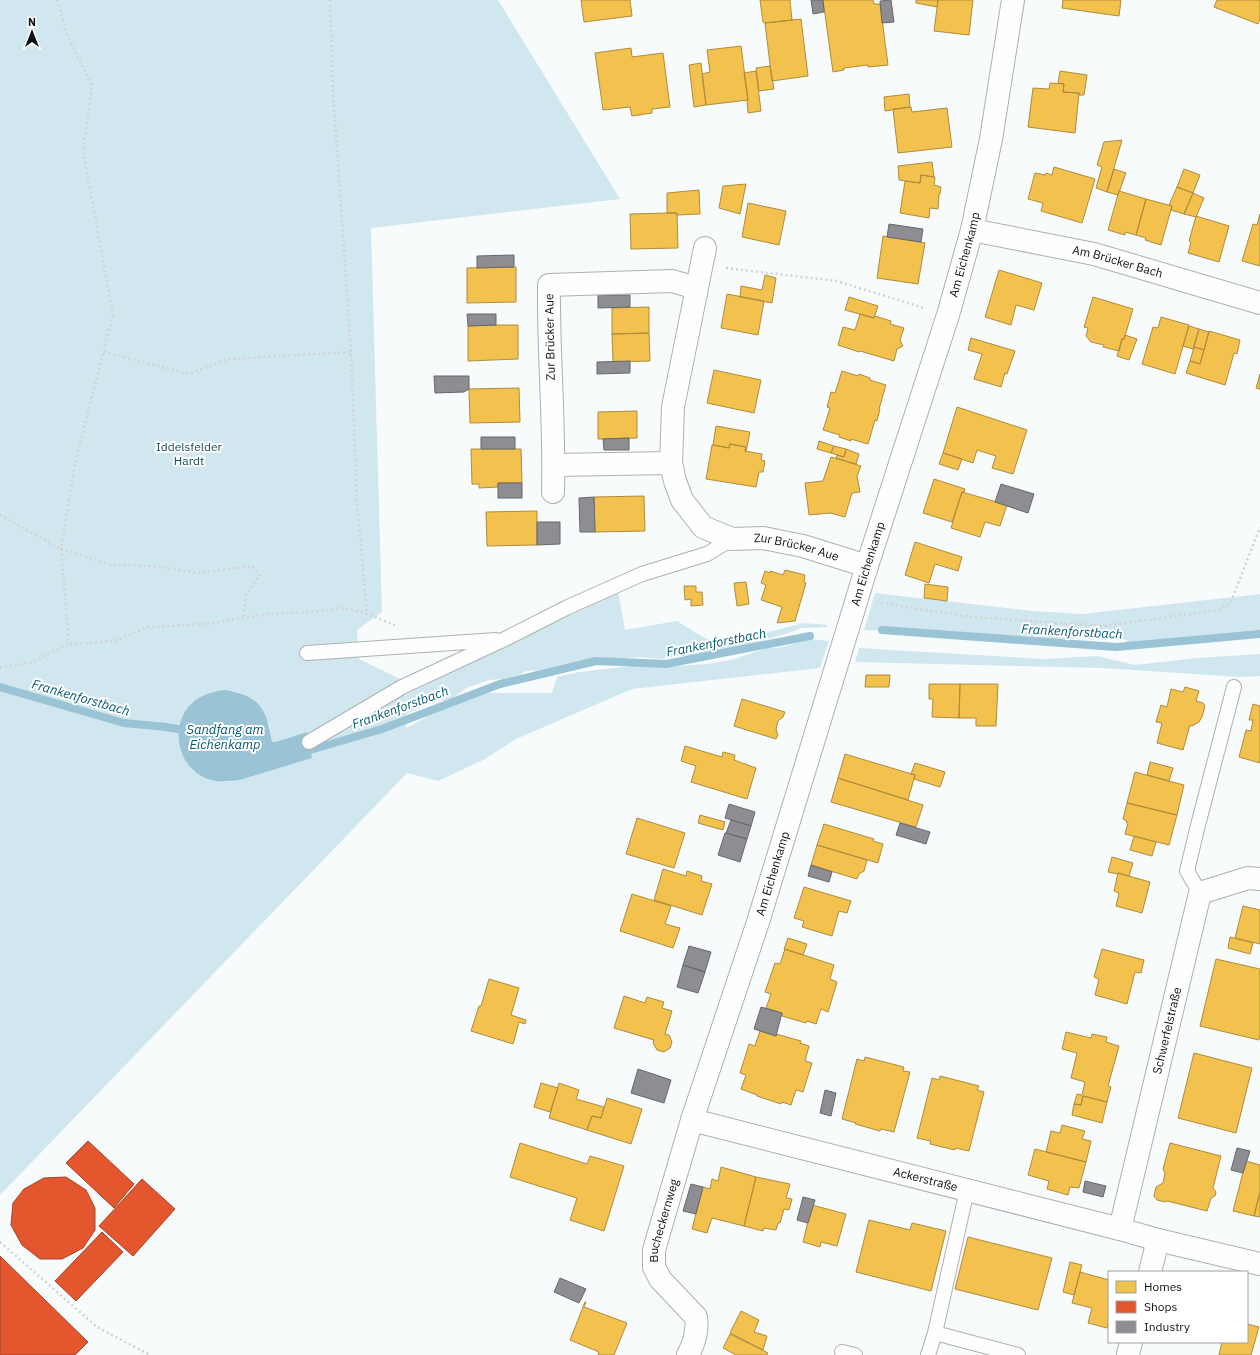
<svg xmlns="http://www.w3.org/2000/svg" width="1260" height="1355" font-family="'IBM Plex Sans',sans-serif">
  <rect width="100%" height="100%" fill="#f7fbfc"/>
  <!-- green -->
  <path fill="#d0e7ef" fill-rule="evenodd" d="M0,0H498L620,199L371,228L382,612L357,630L359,659L400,679L405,695L618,592L625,630L677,621L703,637L712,641L746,638L804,623L827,625V627L801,628L792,632L710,655L680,656L661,659L639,657L577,662L573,666L560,668L559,666L544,670L526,671L519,675L504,679L489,680L466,688L452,699L448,701L440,700L433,702L406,714V728L423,719L438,708L441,707L446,708L486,693H552L557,677L579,672L614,668L639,665L663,667L707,664L731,660L764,649L783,647L810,639L829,641L820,668L632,689L516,739L483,760L438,781L407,773L0,1195ZM225,690L238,692L252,698L270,725L272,742L312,758L240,780L228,782L215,781L202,777L193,771L181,752L179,730L191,703L211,692Z
    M875,593L1033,611L1082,614L1260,594V635L1202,638L1125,647L1127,640L1100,637L1046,640L1023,637L1021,640L976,635L864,630Z
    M859,648L1044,659L1097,656L1135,665L1196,658L1260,654V676L1240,677L1102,668L855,662Z"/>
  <!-- water -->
  <path fill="#9ac4d5" d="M225,690C259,695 267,709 272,742H276L307,732L312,758L240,780C227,782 213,783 201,776C176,762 171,724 191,704C200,695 213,691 225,690Z"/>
  <!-- homes -->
  <path fill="#f2c14e" stroke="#ae8c3c" d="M581,0H630L632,16L584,22Z
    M760,0H790L792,20L765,23L763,22Z
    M823,0H873L874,4H880L888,65L868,67V65L844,68V70L833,72Z
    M916,0H938L937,7L916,3Z
    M938,0H973L969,35L934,31Z
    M1063,0H1121L1119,16L1062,8Z
    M1217,0H1260V19L1258,24L1214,7Z
    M801,19L808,76L772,81L765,23Z
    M741,46L748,100L706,105L702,74L710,72L707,50Z
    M631,48L632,57L663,53L670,107L652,109V113L632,116L630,107L603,110L595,53Z
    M701,63L706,105L694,107L689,65Z
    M770,66L774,89L759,91L756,68Z
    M756,71L761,111L748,113L747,100H748L744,73Z
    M1060,71L1087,75L1084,95H1079V93L1063,92L1064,84L1058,83Z
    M1050,83L1064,84L1063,92L1079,93L1075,133L1028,127L1033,88L1049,89Z
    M909,94L910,107L885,111L884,97Z
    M911,107L912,112L947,108L952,147L898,153L893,109Z
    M1122,140L1107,192L1096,188L1102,167L1097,165L1104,142Z
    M932,162L934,177L921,175L920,183L899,180L898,166Z
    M1054,167L1095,179L1082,223L1041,211L1043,203L1028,199L1035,173L1045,175L1046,173L1052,175Z
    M1114,169L1126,173L1118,195L1107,192Z
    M1184,169L1200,175L1193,193L1177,187Z
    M921,175L935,177L934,185L941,187L940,194H939L938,209L930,208L929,218L900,213L905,181L920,183Z
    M746,184L740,214L719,208L723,186Z
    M1177,187L1193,193L1184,214L1171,210L1172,206L1169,205Z
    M699,190L700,214L677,215V213H667V193Z
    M1119,191L1146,199L1136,235L1125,232V235L1108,230Z
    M1193,193L1204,198L1196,217L1184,214Z
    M1146,199L1172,206L1161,245L1145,240L1146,238L1136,235Z
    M748,203L786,211L779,245L742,237Z
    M667,213H677L678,248L631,249L630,214Z
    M1260,214V266L1242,261L1253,224L1257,225Z
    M1196,216L1229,226L1219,262L1188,253L1191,242L1189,241Z
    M883,236L925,243L918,284L877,278Z
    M516,267V302L467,303V268Z
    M999,270L1042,283L1034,310L1016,305L1011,325L985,317Z
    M765,275L776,278L772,303L740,297L741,286L762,290Z
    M727,294L764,301L758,335L721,328Z
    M849,297L878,306L874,318L845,310Z
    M1093,297L1133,309L1124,339H1122L1119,351L1103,347L1104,345L1091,342L1086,336L1088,328L1084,327Z
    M649,307V333L612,334V308Z
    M860,314L874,318L875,316L891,321L890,324L904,328L900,340L903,346L897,349L894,361L860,351L859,352L838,345L843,327L855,330Z
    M1161,317L1189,325L1175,374L1142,364L1153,327L1158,328Z
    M496,325H518V359L468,361V326Z
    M1189,326L1199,329L1193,349L1183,346Z
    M1199,329L1209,332L1204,350L1194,347Z
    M1209,331L1240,340L1237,354L1234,353L1225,385L1186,373L1190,361L1200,364Z
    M649,333L650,361L613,362L612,334Z
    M1125,335L1137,339L1129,360L1117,356L1122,339H1124Z
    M971,338L1015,351L1007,374L1005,373L1001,387L974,379L982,354L968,350Z
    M1194,347L1204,350L1200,364L1190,361Z
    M714,370L761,380L754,413L707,403Z
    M842,371L858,376L859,374L870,378V380L886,385L879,409H880L877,421L875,420L868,444L851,439V441L839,437L840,435L823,430L830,408L827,407L831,392L835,393Z
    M1260,374V389L1256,388Z
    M519,388L520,422L470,423L469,389Z
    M957,407L1027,430L1013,474L992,468L996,456L977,450L973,463L943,453Z
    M637,411V438L598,439V412Z
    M716,426L750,432L746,452L745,451L746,447L730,444L729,448L713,445Z
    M819,441L834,446L831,453L817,449Z
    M730,444L746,447L745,451L762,454L761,460L765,461L763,472H759L756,487L706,479L712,445L729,448Z
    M834,446L846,449L844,457L831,453Z
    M471,449H521L522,483H498V487L479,488V484H472Z
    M846,449L859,454L856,464L836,458L837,455L844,457Z
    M943,453L962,459L958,470L939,464Z
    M831,457L861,466L857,476L860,492L852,493L845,517L830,513L809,515L805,483L823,481Z
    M934,479L965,489L964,492H962L952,522L923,513Z
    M962,492L1007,505L1000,526L985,522L980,537L951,528Z
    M644,496L645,531L595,532L594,497Z
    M537,511V545L487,546L486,512Z
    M915,542L962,557L958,571L935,564L929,583L905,575Z
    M785,570L805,575L804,582L806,583L795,621L777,623L782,607L761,600L766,585L761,583L765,571L770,573V571L783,575Z
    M746,582L749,604L737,606L734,583Z
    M925,584L948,587L947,601L924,598Z
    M684,586H696V592H702L703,605L691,606V599L685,600Z
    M866,675H890L889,687H865Z
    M929,684H960L959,718L932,717L933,699H929Z
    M960,684H998L996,726H976V718H959Z
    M1185,687L1199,691L1196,701L1203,703L1205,706L1202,717L1199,722L1192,726L1190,725L1183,750L1157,743L1162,723L1156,722L1161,705L1167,707L1171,689L1183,692Z
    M742,699L785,712L783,717L778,721L776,729L778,735L776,739L734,726Z
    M1253,704L1260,706V763L1239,757L1246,730L1251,731L1253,720H1249Z
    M685,746L722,757L723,752L735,755L734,760L756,768L747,799L691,782L696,766L681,761Z
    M845,754L915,775L908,800L838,778Z
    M1150,762L1173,768L1169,781L1147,775Z
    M915,763L945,772L940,787L914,779L915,775L911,774Z
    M1135,772L1184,785L1177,815L1127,803Z
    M838,778L923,805L916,827L831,802Z
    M1127,803L1177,815L1169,845L1125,834L1128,823L1126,822L1127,821L1123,819Z
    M700,815L725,822L723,830L698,823Z
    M637,818L685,833L674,868L626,854Z
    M824,824L874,839L873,841L883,844L878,863L817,845Z
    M1134,836L1156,842L1152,856L1130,850Z
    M817,845L867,860L864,871L859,874L857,879L811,865Z
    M1112,857L1133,863L1129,876L1118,873V874L1108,872Z
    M663,869L686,876L687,871L702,876L701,881L712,884L702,915L654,900Z
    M1118,873L1150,882L1142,913L1116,906L1119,893L1114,891Z
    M804,887L851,901L847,913L839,911L832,936L802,927L804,921L794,918Z
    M632,894L671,906L665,924L680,928L673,948L620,931Z
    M1243,906L1260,910V944L1235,938Z
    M1230,937L1253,943L1250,954L1228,948Z
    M788,938L807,944L803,955L784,949Z
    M785,949L834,965L830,979L837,982L828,1012L821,1009L816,1024L807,1021L806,1023L782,1016V1013L766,1008L771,994L765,992L775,963L780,964Z
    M1102,949L1144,960L1141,973L1135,972L1127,1004L1095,995L1099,979L1094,977Z
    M1216,959L1260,969V1034L1259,1040L1200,1026Z
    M489,979L519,988L511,1015L526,1020L525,1024L519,1022L513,1044L471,1031L479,1006H481Z
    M624,996L645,1003L647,997L664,1002L662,1008L672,1011L665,1034L669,1035L672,1042L670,1048L664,1052L657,1050L653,1043L654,1040L614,1028Z
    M760,1031L776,1036V1034L801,1041L800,1043L809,1046L805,1061L812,1063L803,1092L796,1090L791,1105L782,1102L781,1104L757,1096V1095L741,1089L746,1075L740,1073L749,1044L755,1046Z
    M1066,1032L1091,1038L1092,1034L1107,1037L1106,1042L1119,1046L1108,1086L1111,1087L1107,1102L1083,1096L1081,1105L1074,1104L1077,1094L1082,1095L1085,1082L1071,1078L1077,1053L1062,1049Z
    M1194,1053L1252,1068L1236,1133L1178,1118Z
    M865,1057L904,1067L903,1071L910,1072L894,1132L881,1129L880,1131L855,1124L856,1123L842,1119L857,1059L864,1061Z
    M940,1076L979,1086L977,1090L984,1092L969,1151L955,1148V1150L930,1144L931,1141L917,1138L932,1078L939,1080Z
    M541,1083L558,1088L550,1112L534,1107Z
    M559,1083L579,1090L576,1099L604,1107L601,1118L592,1116L587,1130L549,1118Z
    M1083,1096L1107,1102L1102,1123L1072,1115L1074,1104L1081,1105Z
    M607,1098L642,1109L631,1144L587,1130L592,1116L601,1118Z
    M1062,1125L1085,1131L1082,1139L1091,1141L1086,1162L1046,1152L1051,1131L1060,1133Z
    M520,1143L587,1164L590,1156L624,1166L604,1231L570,1220L577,1198L510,1177Z
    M1170,1143L1221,1156L1213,1188L1216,1192L1215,1196L1211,1198L1207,1211L1167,1201L1165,1202L1157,1200L1154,1196L1156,1187L1163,1183L1165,1173L1163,1169Z
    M1035,1149L1086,1162L1079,1188L1070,1187L1068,1195L1047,1189L1049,1181L1028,1175Z
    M1246,1161L1260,1165V1192L1254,1216L1233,1211Z
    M721,1167L756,1177L744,1226L712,1218L707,1233L692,1229L703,1187L710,1189L712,1179L718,1181Z
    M756,1177L790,1184L786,1198L792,1199L789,1210L784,1209L780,1223H778L776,1230L764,1228L763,1231L744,1226Z
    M1260,1192V1217L1254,1216Z
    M812,1205L846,1214L837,1246L821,1242L820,1247L803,1242Z
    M869,1220L910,1230L912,1223L946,1231L931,1291L856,1272Z
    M968,1237L1052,1258L1038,1310L955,1289Z
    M1070,1262L1082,1265L1074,1295L1063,1292Z
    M1080,1272L1109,1280V1319L1107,1328L1088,1323L1092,1308L1072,1303Z
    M585,1302H586L584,1307L627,1323L614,1355H598L599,1352L570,1340Z
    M741,1311L759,1320L754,1332L767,1336L763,1350L730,1333Z
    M1247,1324L1259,1327L1251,1355H1219L1222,1342H1247Z
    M730,1334L768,1353L767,1355H736L723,1348Z"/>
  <!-- shops -->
  <path fill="#e4572e" stroke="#a44226" d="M88,1141L134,1184L114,1208L66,1163Z
    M66,1177L86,1190L95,1208V1230L83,1248L62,1259H40L22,1245L11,1225L13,1203L24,1189L44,1178Z
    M142,1179L175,1209L133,1256L99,1226Z
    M102,1232L123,1252L76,1301L55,1281Z
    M0,1256L88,1342L75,1355H0Z"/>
  <!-- industry -->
  <path fill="#8d8d92" stroke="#67686c" d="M811,0H823L824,12L813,14Z
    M891,0L894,22L882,23L880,1Z
    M889,224L923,229L921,242L887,237Z
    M514,255V267L477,268V256Z
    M598,295H630V307L598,308Z
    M467,314H496V325L468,326Z
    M630,361V373L597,374V362Z
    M434,376H469V389L464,392L435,393Z
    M481,437H515V449H481Z
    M629,438V450H604L603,439Z
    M498,483H522V498H498Z
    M1001,484L1034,494L1028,513L995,502Z
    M594,497L595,532H580L579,498Z
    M537,522H560V544L537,545Z
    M729,804L755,812L751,826L725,818Z
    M731,820L751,826L747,839L726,833Z
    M900,823L930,832L926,844L896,835Z
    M725,833L747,839L740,862L718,855Z
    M811,865L832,872L829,882L808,876Z
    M689,946L711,952L705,972L683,965Z
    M683,965L705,972L698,993L677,987Z
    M761,1007L782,1013L776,1036L754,1029Z
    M638,1069L671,1080L664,1103L631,1093Z
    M825,1090L836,1093L831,1116L820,1113Z
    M1237,1148L1250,1151L1243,1173L1231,1170Z
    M1085,1181L1106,1186L1103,1197L1083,1192Z
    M691,1184L703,1187L696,1214L683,1211Z
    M803,1197L815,1200L808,1223L797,1220Z
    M560,1278L586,1289L579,1303L554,1292Z"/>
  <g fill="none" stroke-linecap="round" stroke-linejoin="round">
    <!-- stream -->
    <path stroke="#9ac4d5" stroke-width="8" d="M882,630L1116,647L1260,634
      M0,687L124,723L166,727L189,731
      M299,748L310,750L382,729L500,684L596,661L666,664L810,636"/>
    <defs>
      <path id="lane" d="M307,653L496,640
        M309,742L402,687L505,639L568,607L642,574L707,554L732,539
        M1200,893L1187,871L1197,829L1234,687
        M935,1333L967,1190
        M842,1352L855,1355
        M928,1355L935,1333L1018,1355"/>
      <g id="street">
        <path id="s1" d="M972,230L1094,254L1260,303"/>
        <path id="s2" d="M705,248L673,407L671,463L675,481L682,500L703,527L732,539L763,538L803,546L867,566"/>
        <path d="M554,465L671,463"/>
        <path d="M553,492C555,423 548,354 549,285L672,281L696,288"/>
        <path id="s3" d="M692,1120L1120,1229L1158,1240L1260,1264"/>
        <path id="s4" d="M1120,1229L1200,893L1248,878L1260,879"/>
        <path d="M1150,1272L1158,1240"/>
        <path id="s5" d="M688,1355C695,1342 698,1331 696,1317L660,1279L654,1267V1250L692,1120L758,922L867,566L948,315L972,230L991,139L1013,0"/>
        <path d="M1128,1355L1131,1342"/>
      </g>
    </defs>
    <!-- lane casing -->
    <use href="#lane" stroke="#adb0b1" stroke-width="16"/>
    <!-- street casing -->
    <use href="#street" stroke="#adb0b1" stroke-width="24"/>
    <!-- path -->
    <path stroke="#d1d2d2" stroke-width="2.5" stroke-dasharray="2 3" stroke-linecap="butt" d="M57,0L68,37L92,86L83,151L113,315L75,463L61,549L69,644
      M330,0L333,92L351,352L357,502L367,614
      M726,268L837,281L924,308
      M104,352L189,374L228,359L351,352
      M0,515L61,549L112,565L154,566L199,573L252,566L260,575L246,595L243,618
      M881,603L971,617L1104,626L1220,610L1231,602L1260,527
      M0,668L32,662L69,644L93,643L118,640L148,627L206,624L267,614L311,612L345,608L367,614L395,625
      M0,1242L97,1327L150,1355"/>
    <!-- lane -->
    <use href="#lane" stroke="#fefeff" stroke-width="14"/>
    <!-- street -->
    <use href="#street" stroke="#fefeff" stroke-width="22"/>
  </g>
  <g text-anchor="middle" stroke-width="4" stroke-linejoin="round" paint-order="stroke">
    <!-- street labels -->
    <g font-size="12" fill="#0e1213" stroke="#fff">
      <text dy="4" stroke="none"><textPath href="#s5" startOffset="1165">Am Eichenkamp</textPath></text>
      <text dy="4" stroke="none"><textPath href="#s1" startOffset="149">Am Brücker Bach</textPath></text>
      <text transform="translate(550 337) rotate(-91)" y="4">Zur Brücker Aue</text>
      <text dy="4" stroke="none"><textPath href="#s2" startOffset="388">Zur Brücker Aue</textPath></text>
      <text dy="4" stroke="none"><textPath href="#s5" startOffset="841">Am Eichenkamp</textPath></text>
      <text dy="4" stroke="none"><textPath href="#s5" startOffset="517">Am Eichenkamp</textPath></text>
      <text dy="4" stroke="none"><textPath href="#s4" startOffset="204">Schwerfelstraße</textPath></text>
      <text dy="4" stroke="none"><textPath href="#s3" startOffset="241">Ackerstraße</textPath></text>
      <text dy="4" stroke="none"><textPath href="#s5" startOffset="153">Bucheckernweg</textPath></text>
    </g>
    <!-- park labels -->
    <g font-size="12" fill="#17495a" stroke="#fff">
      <text x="189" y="451">Iddelsfelder<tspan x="189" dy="14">Hardt</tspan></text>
    </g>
    <!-- water labels -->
    <g font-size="13" font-style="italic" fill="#055970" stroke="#fff">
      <text transform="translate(1072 631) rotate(3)" y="5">Frankenforstbach</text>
      <text transform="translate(716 642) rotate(-11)" y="5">Frankenforstbach</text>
      <text transform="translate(81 697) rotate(16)" y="5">Frankenforstbach</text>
      <text transform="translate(400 707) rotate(-20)" y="5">Frankenforstbach</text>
      <text x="225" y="734">Sandfang am<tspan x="225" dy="15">Eichenkamp</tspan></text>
    </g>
  </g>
  <!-- legend -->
  <rect x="1108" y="1271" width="140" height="72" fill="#ffffff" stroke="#9fa0a1"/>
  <rect x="1116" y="1281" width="20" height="12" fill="#f2c14e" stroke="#9fa0a1"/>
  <text x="1144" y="1291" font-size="12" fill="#0e1213">Homes</text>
  <rect x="1116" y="1301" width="20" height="12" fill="#e4572e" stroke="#9fa0a1"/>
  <text x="1144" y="1311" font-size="12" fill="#0e1213">Shops</text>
  <rect x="1116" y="1321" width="20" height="12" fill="#8d8d92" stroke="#9fa0a1"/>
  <text x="1144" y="1331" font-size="12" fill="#0e1213">Industry</text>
  <!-- north arrow -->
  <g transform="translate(32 32)" stroke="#ffffff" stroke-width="3" paint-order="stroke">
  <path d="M0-3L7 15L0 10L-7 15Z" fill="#0e1213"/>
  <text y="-6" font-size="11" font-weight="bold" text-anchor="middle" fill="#0e1213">N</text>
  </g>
</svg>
